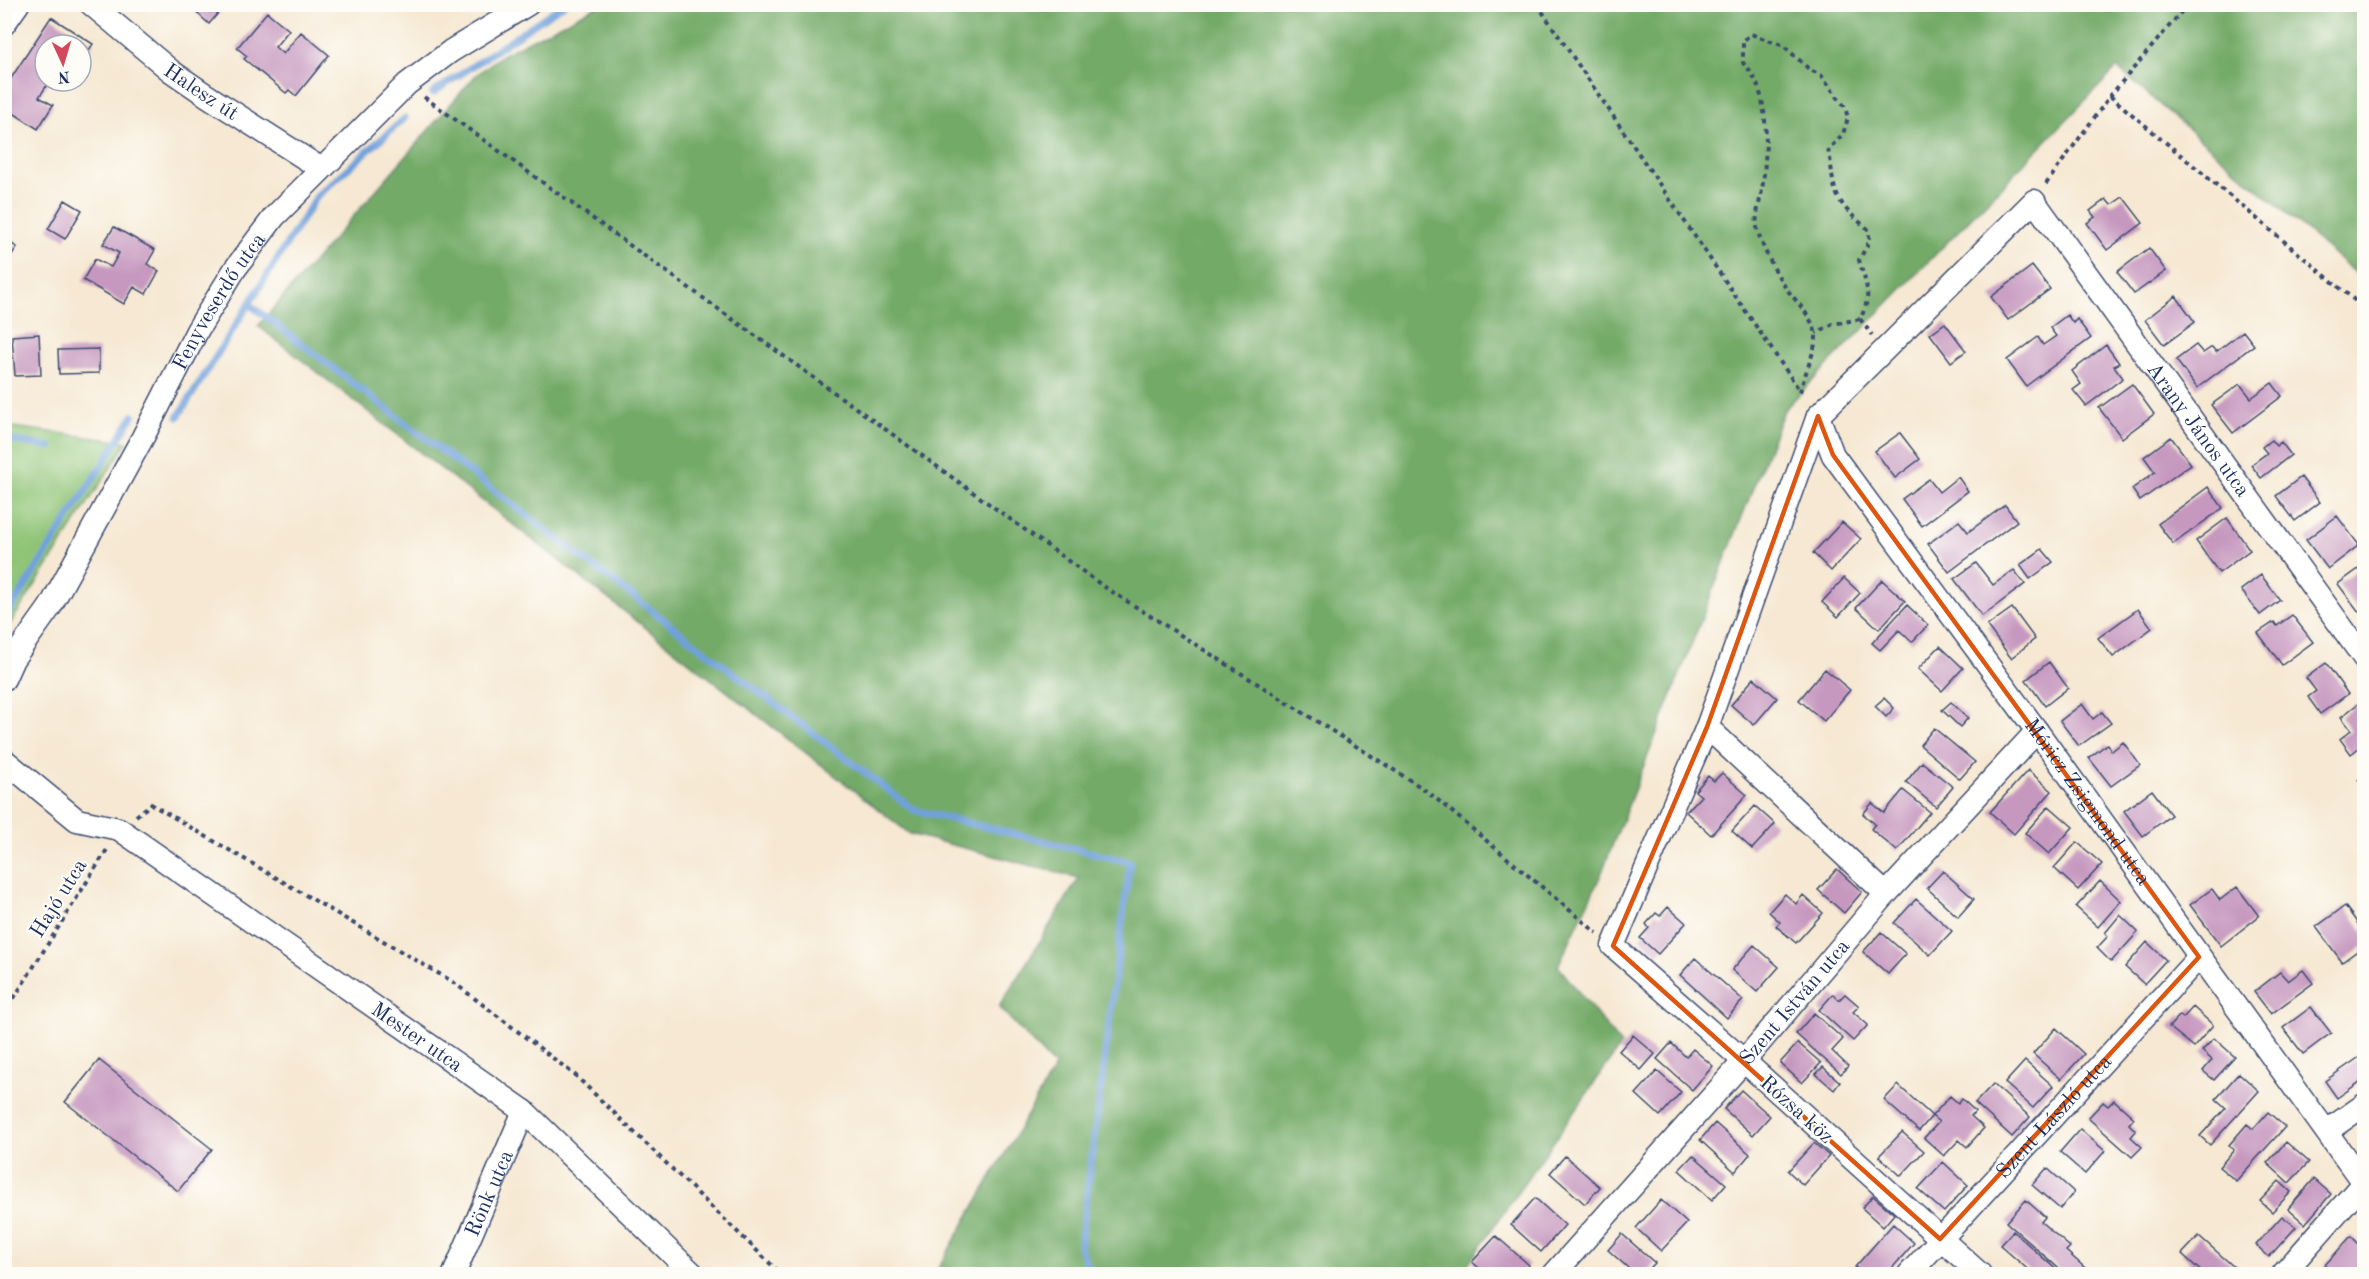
<svg xmlns="http://www.w3.org/2000/svg" width="2369" height="1279" font-family="'Old Standard TT',serif">
  <rect width="100%" height="100%" fill="#fdfcf7"/>
  <filter id="ink" filterUnits="userSpaceOnUse"><feTurbulence type="fractalNoise" baseFrequency=".0167" numOctaves="2"/><feDisplacementMap in="SourceGraphic" scale="12" xChannelSelector="R" yChannelSelector="G"/><feConvolveMatrix kernelMatrix="1 2 1 2 8 2 1 2 1" color-interpolation-filters="sRGB"/></filter>
  <filter id="wash" filterUnits="userSpaceOnUse"><feTurbulence type="fractalNoise" baseFrequency=".008" numOctaves="4" result="noise"/><feDisplacementMap in="SourceGraphic" scale="24" xChannelSelector="R" yChannelSelector="G"/><feGaussianBlur stdDeviation="1.35" result="paint"/><feColorMatrix in="noise" values="0 0 0 0 0 0 0 0 0 0 0 0 0 0 0 0 0 1.4 0 .05"/><feComposite in="paint" operator="in"/></filter>
  <g filter="url(#wash)">
    <rect width="100%" height="100%" fill="#f6e8d2"/>
    <!-- green -->
    <path fill="#8fc477" stroke="#557a6a" stroke-width="1.5" d="M5,426L127,442L5,632Z"/>
    <!-- forest -->
    <path fill="#73aa68" stroke="#476c63" stroke-width="1.5" d="M599,5H2364V280L2117,68L1784,410L1600,877L1558,966L1621,1045L1461,1274H935L1055,1067L999,1007L1079,878L910,834L258,326L476,75L502,55Z"/>
    <g fill="none" stroke-linecap="round" stroke-linejoin="round">
      <!-- stream -->
      <path stroke="#71a1db" stroke-width="7" d="M433,93L564,4
        M249,304L914,810L1130,862L1080,1247L1091,1274
        M178,417L317,196L405,118
        M4,439L51,447
        M4,620L133,416"/>
    </g>
    <g id="blocks">
      <!-- building -->
      <path fill="#c698bf" d="M187,4H226L209,24Z
        M267,12L289,30L275,47L283,54L301,32L329,55L296,96L289,90L286,93L244,59L247,56L237,48Z
        M51,17L93,44L81,63V45H45V81H50L39,97L53,105L38,129L4,107V89Z
        M2123,197L2143,223L2107,250L2087,223L2095,217L2090,211L2106,199L2111,205Z
        M65,200L82,210L65,239L48,229Z
        M114,227L155,250L147,264L159,271L146,294L134,287L124,304L83,280L95,259L111,267L119,253L103,244Z
        M7,241L17,247L7,262L4,260V245Z
        M2149,248L2166,271L2134,294L2117,272Z
        M2032,266L2050,289L2008,320L1991,297Z
        M2176,296L2195,322L2164,345L2145,320Z
        M2067,315L2073,323L2077,319L2091,338L2026,386L2007,360L2038,337L2043,345L2056,336L2050,328Z
        M1945,323L1966,351L1951,362L1930,334Z
        M2243,331L2254,345L2197,388L2176,360L2196,345L2203,353L2212,347L2216,352Z
        M39,334L41,375L15,376L12,336Z
        M2106,345L2119,363L2114,366L2123,378L2086,406L2073,390L2081,384L2072,371Z
        M99,349V373L59,374L58,350Z
        M2272,383L2282,396L2233,433L2211,405L2240,384L2251,398Z
        M2132,384L2154,414L2122,438L2099,408Z
        M1900,433L1920,459L1895,478L1875,451Z
        M2171,437L2191,464L2140,501L2132,489L2155,472L2144,457Z
        M2271,440L2276,446L2281,442L2291,455L2261,478L2251,465L2267,453L2262,447Z
        M1958,477L1968,491L1922,526L1902,499L1929,479L1939,492Z
        M2301,477L2320,502L2295,521L2276,496Z
        M2208,487L2223,508L2173,544L2158,524Z
        M2005,505L2017,521L1949,572L1928,544L1959,521L1968,532Z
        M2337,516L2359,545L2328,569L2306,540Z
        M2227,518L2250,550L2219,573L2196,541Z
        M1842,522L1861,539L1831,571L1813,553Z
        M2042,549L2053,562L2030,579L2020,565Z
        M1976,563L1993,585L2014,570L2025,584L1982,616L1954,579Z
        M2364,565V608L2359,612L2338,584Z
        M2261,575L2280,600L2260,615L2241,590Z
        M1844,578L1860,593L1838,617L1822,602Z
        M1882,580L1905,601L1879,629L1856,608Z
        M1907,605L1928,625L1912,642L1899,630L1880,650L1872,643Z
        M2012,608L2035,639L2011,658L1987,626Z
        M2138,609L2152,628L2113,657L2098,638Z
        M2292,615L2313,642L2282,665L2258,633L2274,622L2277,626Z
        M1940,646L1963,668L1942,691L1918,669Z
        M2049,662L2068,688L2045,706L2026,680Z
        M2326,663L2348,694L2320,714L2308,697L2316,691L2306,678Z
        M1825,669L1850,690L1824,721L1799,700Z
        M1754,678L1777,698L1754,725L1731,705Z
        M1884,698L1894,708L1886,717L1875,706Z
        M2364,699V744L2351,754L2340,739L2351,730L2341,717Z
        M1951,702L1968,718L1960,727L1942,710Z
        M2082,704L2093,719L2102,712L2111,723L2079,746L2060,721Z
        M1934,728L1975,762L1960,779L1920,745Z
        M2123,742L2140,765L2111,786L2089,758L2107,744L2112,751Z
        M1922,762L1953,787L1936,807L1906,782Z
        M2028,770L2052,791L2014,834L1990,812Z
        M1722,773L1747,795L1711,835L1686,812L1701,796L1695,791L1708,776L1714,781Z
        M2364,775V788L2358,780Z
        M1903,790L1930,812L1897,851L1871,829L1875,824L1863,814L1872,803L1884,813Z
        M2152,790L2171,815L2143,836L2124,811Z
        M1755,806L1775,824L1752,849L1732,831Z
        M2049,806L2073,827L2049,854L2025,833Z
        M2077,842L2102,864L2078,890L2054,868Z
        M1837,869L1862,892L1844,913L1818,890Z
        M1943,871L1974,899L1958,917L1927,888Z
        M2100,881L2121,901L2098,927L2076,907Z
        M2237,887L2259,916L2221,946L2190,905L2212,889L2220,900Z
        M1785,894L1796,904L1803,895L1823,913L1796,943L1776,926L1780,922L1769,912Z
        M1916,899L1952,931L1930,955L1894,923Z
        M2345,906L2364,932V946L2342,962L2316,927Z
        M1668,907L1686,923L1658,954L1640,938L1649,928L1646,924L1656,913L1660,916Z
        M2120,915L2138,932L2111,962L2097,948L2108,936L2105,933Z
        M1881,932L1906,954L1888,974L1863,952Z
        M2147,942L2166,960L2144,984L2125,967Z
        M1754,945L1779,967L1757,992L1732,970Z
        M1695,958L1743,1000L1727,1018L1680,975Z
        M2303,970L2313,983L2271,1014L2254,992L2280,972L2288,981Z
        M1833,994L1839,1000L1845,994L1859,1006L1853,1012L1868,1025L1853,1041L1819,1010Z
        M2193,1007L2213,1025L2194,1047L2169,1027L2180,1015L2183,1018Z
        M2311,1007L2331,1033L2303,1054L2283,1028Z
        M1814,1013L1843,1039L1832,1051L1848,1066L1841,1074L1796,1034Z
        M2056,1028L2084,1054L2061,1079L2033,1054Z
        M1633,1035L1655,1054L1641,1070L1619,1051Z
        M2214,1038L2235,1057L2214,1080L2203,1071L2212,1060L2202,1051Z
        M1671,1043L1686,1057L1693,1049L1713,1066L1692,1090L1657,1059Z
        M1798,1043L1821,1063L1802,1083L1780,1063Z
        M2361,1056L2364,1061V1079L2337,1098L2325,1081Z
        M99,1060L212,1149L178,1191L65,1102Z
        M2025,1061L2053,1086L2033,1108L2005,1083Z
        M1823,1067L1840,1082L1834,1090L1816,1074Z
        M1657,1071L1681,1092L1660,1116L1636,1094Z
        M2239,1073L2259,1091L2210,1145L2200,1136L2226,1108L2216,1099Z
        M1993,1084L2030,1117L2012,1137L1975,1103Z
        M1898,1085L1932,1116L1919,1131L1884,1100Z
        M1741,1090L1770,1116L1753,1135L1724,1109Z
        M1950,1096L1958,1103L1962,1099L1975,1111L1971,1116L1984,1128L1967,1147L1959,1140L1944,1156L1924,1138L1939,1122L1932,1116Z
        M2114,1100L2134,1118L2129,1124L2136,1131L2131,1137L2142,1147L2132,1157L2088,1118L2103,1102L2108,1106Z
        M2268,1112L2285,1127L2236,1181L2219,1167L2234,1150L2229,1145L2247,1124L2253,1129Z
        M1715,1123L1750,1154L1735,1172L1700,1140Z
        M2080,1129L2105,1151L2085,1174L2060,1152Z
        M1902,1132L1924,1151L1901,1176L1879,1156Z
        M2286,1142L2309,1162L2289,1183L2267,1163Z
        M1814,1143L1829,1156L1803,1185L1788,1171Z
        M1693,1155L1726,1184L1712,1200L1679,1170Z
        M1565,1156L1600,1187L1585,1204L1550,1173Z
        M1943,1162L1968,1185L1944,1212L1918,1189Z
        M2047,1168L2074,1192L2060,1209L2032,1185Z
        M2314,1179L2331,1194L2305,1224L2288,1209Z
        M2279,1181L2291,1192L2272,1212L2260,1201Z
        M1873,1196L1894,1214L1883,1227L1862,1208Z
        M1535,1198L1565,1225L1541,1252L1511,1225Z
        M1661,1200L1687,1223L1661,1251L1636,1228Z
        M2026,1200L2045,1217L2041,1222L2070,1247L2066,1251L2092,1274H2065L2006,1222Z
        M2282,1216L2296,1227L2269,1257L2256,1245Z
        M1893,1224L1914,1243L1887,1274H1863L1855,1267Z
        M2013,1231L2061,1274H2033L2000,1245Z
        M1622,1234L1655,1263L1644,1274H1635L1608,1250Z
        M1496,1236L1529,1265L1521,1274H1480L1483,1271L1472,1262Z
        M2199,1236L2242,1274H2204L2182,1254Z
        M2351,1236L2364,1249V1262L2352,1274H2335L2325,1265Z"/>
    </g>
  </g>
  <g filter="url(#ink)">
    <use href="#blocks" fill-opacity="0" stroke="#3c4b6f" stroke-width="1.5"/>
    <g fill="none" stroke-linecap="round" stroke-linejoin="round">
      <defs>
        <g id="minor">
          <path id="s1" d="M91,4L171,71L206,95L320,168"/>
          <path d="M4,24L18,4"/>
          <path id="s2" d="M1818,416L1833,455L2037,731L2364,1184"/>
          <path id="s3" d="M4,679L13,659L50,607L143,437L198,329L235,269L274,217L407,84L451,51L528,4"/>
          <path d="M1707,727L1886,894"/>
          <path id="s4" d="M4,760L77,820L119,829L524,1111L693,1274"/>
          <path d="M2327,1131L2364,1105"/>
          <path id="s5" d="M454,1274L524,1111"/>
          <path id="s6" d="M1554,1274L1744,1061L1886,894L2037,731"/>
          <path id="s7" d="M1909,1274L2199,957"/>
          <path id="s8" d="M1980,1274L1744,1061L1613,946L1707,727L1818,416L2034,201L2364,658"/>
          <path d="M2283,1274L2363,1183"/>
        </g>
      </defs>
      <!-- minor casing -->
      <use href="#minor" stroke="#3c4b6f" stroke-width="25"/>
      <!-- path -->
      <path stroke="#3c4b6f" stroke-width="4" stroke-dasharray="4.5 4.5" stroke-linecap="butt" d="M1537,4L1800,391
        M2110,96L2364,308
        M424,97L1103,586L1427,791L1597,933
        M2046,184L2110,96L2188,4
        M1860,319L1872,335
        M1800,392C1803,378 1817,347 1816,335C1813,319 1799,304 1789,292C1779,280 1759,242 1757,227C1755,215 1760,202 1762,190C1767,154 1772,90 1743,63V41L1751,34L1784,46L1810,70L1821,75L1845,107L1848,118L1843,134L1828,150C1832,163 1831,176 1835,189C1840,207 1855,218 1869,230V242L1859,260C1866,285 1873,295 1860,319L1833,324L1816,333
        M136,816L151,804L453,982L575,1075L781,1274
        M4,1014L108,848"/>
      <!-- minor -->
      <use href="#minor" stroke="#fff" stroke-width="22"/>
    </g>
  </g>
  <!-- marked area -->
  <path fill="none" stroke="#de5710" stroke-width="4.5" stroke-linejoin="round" d="M1818,416L1833,455L2199,957L1940,1239L1613,946L1707,727Z"/>
  <g text-anchor="middle" stroke-width="4.5" stroke-linejoin="round" paint-order="stroke">
    <!-- street labels -->
    <g font-size="21" fill="#1b2f5e" stroke="#fdfcf7">
      <text dy="7" stroke="none"><textPath href="#s1" startOffset="141">Halesz út</textPath></text>
      <text dy="7" stroke="none"><textPath href="#s3" startOffset="435">Fenyveserdő utca</textPath></text>
      <text dy="7" stroke="none"><textPath href="#s8" startOffset="1647">Arany János utca</textPath></text>
      <text dy="7" stroke="none"><textPath href="#s2" startOffset="472">Móricz Zsigmond utca</textPath></text>
      <text transform="translate(58 898) rotate(-58)" y="7">Hajó utca</text>
      <text dy="7" stroke="none"><textPath href="#s6" startOffset="363">Szent István utca</textPath></text>
      <text dy="7" stroke="none"><textPath href="#s4" startOffset="501">Mester utca</textPath></text>
      <text transform="translate(1797 1109) rotate(42)" y="7">Rózsa köz</text>
      <text dy="7" stroke="none"><textPath href="#s7" startOffset="214">Szent László utca</textPath></text>
      <text dy="7" stroke="none"><textPath href="#s5" startOffset="88">Rönk utca</textPath></text>
    </g>
  </g>
  <!-- margin -->
  <rect width="2369" height="1279" fill="none" stroke="#fdfcf7" stroke-width="24"/>
  <!-- north arrow -->
  <g transform="translate(63 63) rotate(176)"><circle r="28" fill="#fdfcf7" stroke="#a3aaba" stroke-width="1.5"/>
  <path d="M0-4.5L10 22L0 15L-10 22Z" fill="#d1495b"/>
  <text y="-9" font-size="16" font-weight="bold" text-anchor="middle" fill="#1b2f5e">N</text>
  </g>
</svg>
